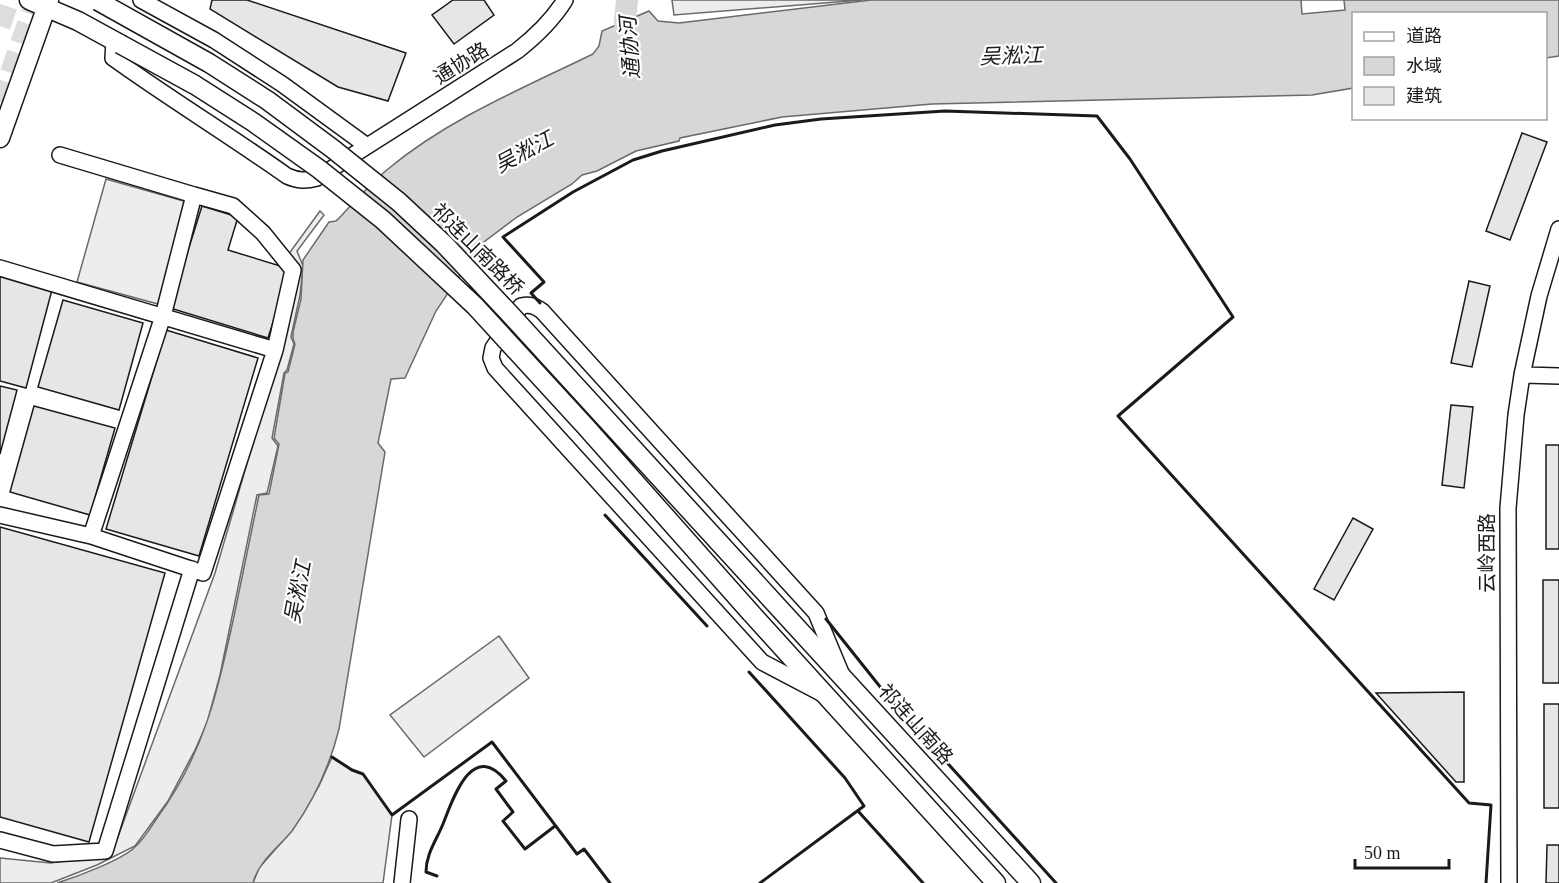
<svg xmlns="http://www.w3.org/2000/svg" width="1559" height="883" font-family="'Times New Roman','Noto Sans SC',serif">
  <rect width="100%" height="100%" fill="#fff"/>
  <!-- built -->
  <path fill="#ededed" stroke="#6a6a6a" stroke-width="1.5" d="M672,0H862L674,15Z
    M106,179L187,202L158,304L77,282Z
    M320,211L324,215L297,251L303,266L300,295L291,337L294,344L287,370L284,373L272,438L278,446L267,493L257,495L220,675L207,723L195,750L168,801L135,846L97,865L51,883H0V858L51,863L112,853L215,573L235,505L279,351L288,255Z
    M499,636L529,678L424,757L390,715Z
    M332,757L352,770L363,774L392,815L383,883H253L259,868L293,829L305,810L319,786Z"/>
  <!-- water -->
  <path fill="#d7d7d7" stroke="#6a6a6a" stroke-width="1.5" d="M871,0H1559V56L1546,58V14H1354L1353,88L1312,95L932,104L782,117L680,138L679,141L636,151L597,171L582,175L572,184L517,217L480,245L436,311L405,378L391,379L378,443L385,452L339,729C330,765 314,800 292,831C279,847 258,862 253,883H57C76,877 122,860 135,847C144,839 151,827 157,818C204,754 218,691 234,616C242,576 251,535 259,495L269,494L279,444L274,438L285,373L288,372L295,344L293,339V332L301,299L303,260L329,222L336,221L342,215C357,199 371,183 388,169C448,119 523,88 593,54L599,46L602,31L649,11L658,21L679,23Z"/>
  <!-- pier -->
  <path fill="#fff" stroke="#6a6a6a" stroke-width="1.5" d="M1301,0H1344L1345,10L1302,14Z"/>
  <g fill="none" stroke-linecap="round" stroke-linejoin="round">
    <!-- river -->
    <path stroke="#d7d7d7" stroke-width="22" d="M627,0L625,21L628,50"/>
  </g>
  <!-- building -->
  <path fill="#e6e6e6" stroke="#1a1a1a" stroke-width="1.5" d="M212,0H247L406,53L388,101L338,87L210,9Z
    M453,0H484L494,15L454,44L432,15Z
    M1522,133L1547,142L1510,240L1486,231Z
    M202,206L238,217L228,250L290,269L268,338L170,308Z
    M0,272L53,286L26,388L0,381Z
    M1469,281L1490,286L1472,367L1451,363Z
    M63,300L143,323L119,410L38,387Z
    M166,330L258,358L199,556L106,529Z
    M0,386L17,390L0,454Z
    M1451,405L1473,407L1464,488L1442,485Z
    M34,406L115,428L90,515L10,492Z
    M1546,445H1559V549H1546Z
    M1353,518L1373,529L1334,600L1314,589Z
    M0,527L165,573L89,842L0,817Z
    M1543,580H1559V683H1543Z
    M1464,692V782H1456L1376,693Z
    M1544,704H1559V808H1544Z
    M1547,845H1559V883H1546Z"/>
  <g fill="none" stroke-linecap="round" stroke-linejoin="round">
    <!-- highway-tunnel -->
    <path stroke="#ddd" stroke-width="21" stroke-dasharray="21 10" stroke-linecap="butt" d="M0,26L9,0
      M0,102L36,0"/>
    <defs>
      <path id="minor" d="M141,0L214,40L282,84L367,146
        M114,41L113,58L120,63C175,102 232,137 287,176C298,181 306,181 317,178L517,51C536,36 552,21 565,0
        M194,195L233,206L263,233L293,270L275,350
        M0,268L275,350L203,573L91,536L163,316L194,195L60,155
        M1522,375L1559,376
        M0,515L91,536
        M821,693L762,662L495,368L491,358L493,348L521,306C530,304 535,306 542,311L816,613L841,673
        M0,840L53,854L105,851L192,569
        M402,883L409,819
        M1509,883L1508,508L1516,415L1522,375L1539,296L1559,229"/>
      <path id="major" d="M29,0L78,21L120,44
        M0,138L49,0
        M768,596L1031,883
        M751,613L996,883"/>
    </defs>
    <!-- minor casing -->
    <use href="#minor" stroke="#1a1a1a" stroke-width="18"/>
    <!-- major casing -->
    <use href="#major" stroke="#1a1a1a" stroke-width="21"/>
    <!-- minor -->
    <use href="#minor" stroke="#fff" stroke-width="15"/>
    <!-- major -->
    <use href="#major" stroke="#fff" stroke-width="18"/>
    <defs>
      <path id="major-bridge" d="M98,1L209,63L267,100L333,149L399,202L444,244L509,313L768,596
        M120,44L195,85L253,122L319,169L383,220L475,306L586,427L751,613"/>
    </defs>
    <!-- major-bridge casing -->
    <use href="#major-bridge" stroke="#1a1a1a" stroke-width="21" stroke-linecap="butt"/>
    <!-- major-bridge -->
    <use href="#major-bridge" stroke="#fff" stroke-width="18"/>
    <!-- wall -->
    <path stroke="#1a1a1a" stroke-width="3" d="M540,303L531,293L544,282L503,237L573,192L633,160L662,151L775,125L821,119L945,111L1097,116L1130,159L1233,317L1118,416L1469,803L1491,805L1486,883
      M605,515L707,626
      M826,619L893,703L1056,883
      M749,672L845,778L864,806L760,883
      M332,757L352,770L363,774L392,815L492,742L577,854L584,849L610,883
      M858,811L923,883
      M437,876L426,872C426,854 436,841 443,824C453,799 472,739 506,781L496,789L513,812L503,821L525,849L555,826"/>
  </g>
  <g text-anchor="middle" stroke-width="4.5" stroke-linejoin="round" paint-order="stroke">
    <!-- street labels -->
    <g font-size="20" fill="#1a1a1a" stroke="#fff">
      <text transform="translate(461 63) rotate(-32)" y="7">通协路</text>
      <text transform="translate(478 249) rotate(45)" y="7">祁连山南路桥</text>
      <text transform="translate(1487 553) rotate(-90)" y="7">云岭西路</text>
      <text transform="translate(916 724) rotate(48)" y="7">祁连山南路</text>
    </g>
    <!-- water labels -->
    <g font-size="21" font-style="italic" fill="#1a1a1a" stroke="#fff">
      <text transform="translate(630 48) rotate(-94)" y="7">通协河</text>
      <text transform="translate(1011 56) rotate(-2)" y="7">吴淞江</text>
      <text transform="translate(524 152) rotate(-28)" y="7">吴淞江</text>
      <text transform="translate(298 592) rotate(-79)" y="7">吴淞江</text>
    </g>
  </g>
  <!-- legend -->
  <rect x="1352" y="12" width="195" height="108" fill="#ffffff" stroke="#a3a3a3" stroke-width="1.5"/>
  <rect x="1364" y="32" width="30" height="9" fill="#ffffff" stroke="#a3a3a3" stroke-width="1.5"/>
  <text x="1406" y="42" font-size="18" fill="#1a1a1a">道路</text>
  <rect x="1364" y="57" width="30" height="18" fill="#d7d7d7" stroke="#a3a3a3" stroke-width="1.5"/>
  <text x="1406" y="72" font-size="18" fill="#1a1a1a">水域</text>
  <rect x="1364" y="87" width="30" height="18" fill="#e6e6e6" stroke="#a3a3a3" stroke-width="1.5"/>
  <text x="1406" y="102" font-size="18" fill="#1a1a1a">建筑</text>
  <!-- scale -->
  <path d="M1355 859v9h94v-9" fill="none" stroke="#1a1a1a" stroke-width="3"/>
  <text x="1364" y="859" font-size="18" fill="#1a1a1a" stroke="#ffffff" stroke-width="4.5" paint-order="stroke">50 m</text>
</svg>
